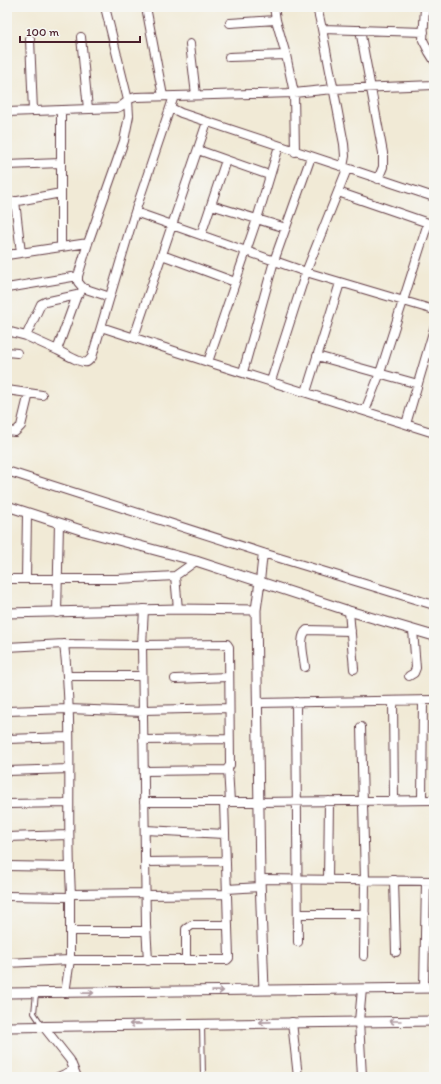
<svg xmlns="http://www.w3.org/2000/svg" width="441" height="1084" font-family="Itim,sans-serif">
  <rect width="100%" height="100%" fill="#f6f6f2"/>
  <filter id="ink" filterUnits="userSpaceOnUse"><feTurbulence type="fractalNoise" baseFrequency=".025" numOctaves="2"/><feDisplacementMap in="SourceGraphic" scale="8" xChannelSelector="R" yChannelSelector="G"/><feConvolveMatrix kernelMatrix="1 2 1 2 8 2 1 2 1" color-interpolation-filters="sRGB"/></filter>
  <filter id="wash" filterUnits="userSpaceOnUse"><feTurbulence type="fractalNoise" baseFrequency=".012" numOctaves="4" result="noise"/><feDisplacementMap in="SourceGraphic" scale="16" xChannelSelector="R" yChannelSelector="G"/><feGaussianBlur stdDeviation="0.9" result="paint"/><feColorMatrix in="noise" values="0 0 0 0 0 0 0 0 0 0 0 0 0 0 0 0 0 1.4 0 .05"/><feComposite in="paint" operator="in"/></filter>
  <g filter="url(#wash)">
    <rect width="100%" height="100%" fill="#f1ead6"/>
  </g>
  <g filter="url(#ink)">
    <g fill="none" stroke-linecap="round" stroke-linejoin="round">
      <defs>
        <path id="service" d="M36,993L34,1013L42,1025
          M202,1024L203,1077"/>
        <path id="minor" d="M105,7L128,100L129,116L124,141L88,243L78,276V282L83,288L110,297
          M146,7L163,96
          M274,7L276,20L286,55L294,93L295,152
          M317,7L322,29L424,32
          M425,7L423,40L429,52L434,60
          M230,23L276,20
          M322,29L344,144L345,156L343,167
          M360,30L383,153V167L378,179
          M81,37L88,109
          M30,39L33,111
          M190,44L196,95
          M229,57L286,55
          M174,96L135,212L101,327L208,362L434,433
          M171,108L181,113L434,197
          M61,110V247
          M7,112L117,108C125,106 127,98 136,97L294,93L333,89L434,85
          M198,150L269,175
          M7,165L61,163
          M338,192L434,225
          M15,201L21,253
          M7,203L61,193
          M211,205L286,228
          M135,212L306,272L434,310
          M201,235L226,160
          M7,255L88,243
          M162,255L235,282
          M7,288L78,276
          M7,331L26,336L57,350L77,295
          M26,336L41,304L45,302L77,295L80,293
          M134,337L207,122
          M57,350C63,353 82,364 87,362C89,361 90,359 92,357L101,327
          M7,352L17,353
          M317,356L418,384
          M208,362L257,219L279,146
          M243,372L274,261L311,157
          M271,381L306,272L347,169
          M7,390L42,395
          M306,392L340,283
          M365,411L380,373L428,223
          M406,424L434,329
          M7,431L15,432L21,426L29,393
          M7,471L263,553L434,605
          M175,576L178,609
          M7,579H117L175,576L196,561
          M26,579L27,513
          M260,581L263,553
          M144,609L142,645L146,925L148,961
          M349,611L354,669
          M57,613L59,523
          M64,644C74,727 66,811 71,894L70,897V960L65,993
          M7,647L64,644L142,645L227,644L229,647L230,765L228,768L226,770L144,771
          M305,667C304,656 298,637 307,630L351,631
          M68,676H142
          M409,676L414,673L416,668L413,630
          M175,679L228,677
          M393,701L394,800
          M296,702L298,942
          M257,703L434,700
          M143,710L229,708
          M7,711L69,709L143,712
          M361,727L365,880L364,956
          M7,739L68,737
          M143,740L229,739
          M228,768L230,802
          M7,771L69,769
          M422,800L423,700
          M144,802H259L434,800
          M7,804L68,803
          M145,830L225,834
          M7,837L68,835
          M145,862L226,861
          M7,866L69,867
          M260,879L434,881
          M328,880L329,801
          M394,880L396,952
          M227,889L260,887
          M71,894L146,893
          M146,895L227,894
          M7,896L70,897
          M298,914H365
          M71,931H146
          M186,960V929L192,925H227
          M7,963L70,960H227L229,958L224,802
          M424,988L426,881
          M292,1022L298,1077
          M43,1026L70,1060L77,1077
          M58,1077L74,1070
          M362,1077L359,1021L362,989"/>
        <path id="tertiary" d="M7,506L84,531L196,561L349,611L434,636
          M260,581L256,610L260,879L264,990
          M7,613L178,609L256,610
          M7,993L434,988
          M7,1027L434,1021"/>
      </defs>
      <!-- service casing -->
      <use href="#service" stroke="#633d45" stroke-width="6"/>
      <!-- minor casing -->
      <use href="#minor" stroke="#633d45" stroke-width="10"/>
      <!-- tertiary casing -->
      <use href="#tertiary" stroke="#633d45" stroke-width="11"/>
      <!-- service -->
      <use href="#service" stroke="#fff" stroke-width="4"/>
      <!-- minor -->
      <use href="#minor" stroke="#fff" stroke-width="8"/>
      <!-- tertiary -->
      <use href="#tertiary" stroke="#fff" stroke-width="9"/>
    </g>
    <!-- one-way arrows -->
    <defs><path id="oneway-shaft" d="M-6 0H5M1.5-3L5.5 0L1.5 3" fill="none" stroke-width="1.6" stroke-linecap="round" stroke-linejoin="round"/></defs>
    <g stroke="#ae9aa0">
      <use href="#oneway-shaft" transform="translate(218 991) rotate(-1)"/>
      <use href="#oneway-shaft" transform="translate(88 993) rotate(-1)"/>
      <use href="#oneway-shaft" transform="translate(395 1021) rotate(180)"/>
      <use href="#oneway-shaft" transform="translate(265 1022) rotate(179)"/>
      <use href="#oneway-shaft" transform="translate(135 1024) rotate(179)"/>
    </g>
  </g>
  <!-- margin -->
  <rect width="441" height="1084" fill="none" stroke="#f6f6f2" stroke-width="24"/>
  <!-- scale -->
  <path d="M20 36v6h120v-6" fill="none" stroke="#4a1f2b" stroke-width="2"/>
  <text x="26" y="36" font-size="12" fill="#4a1f2b" stroke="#f6f6f2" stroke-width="3" paint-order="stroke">100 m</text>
</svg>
